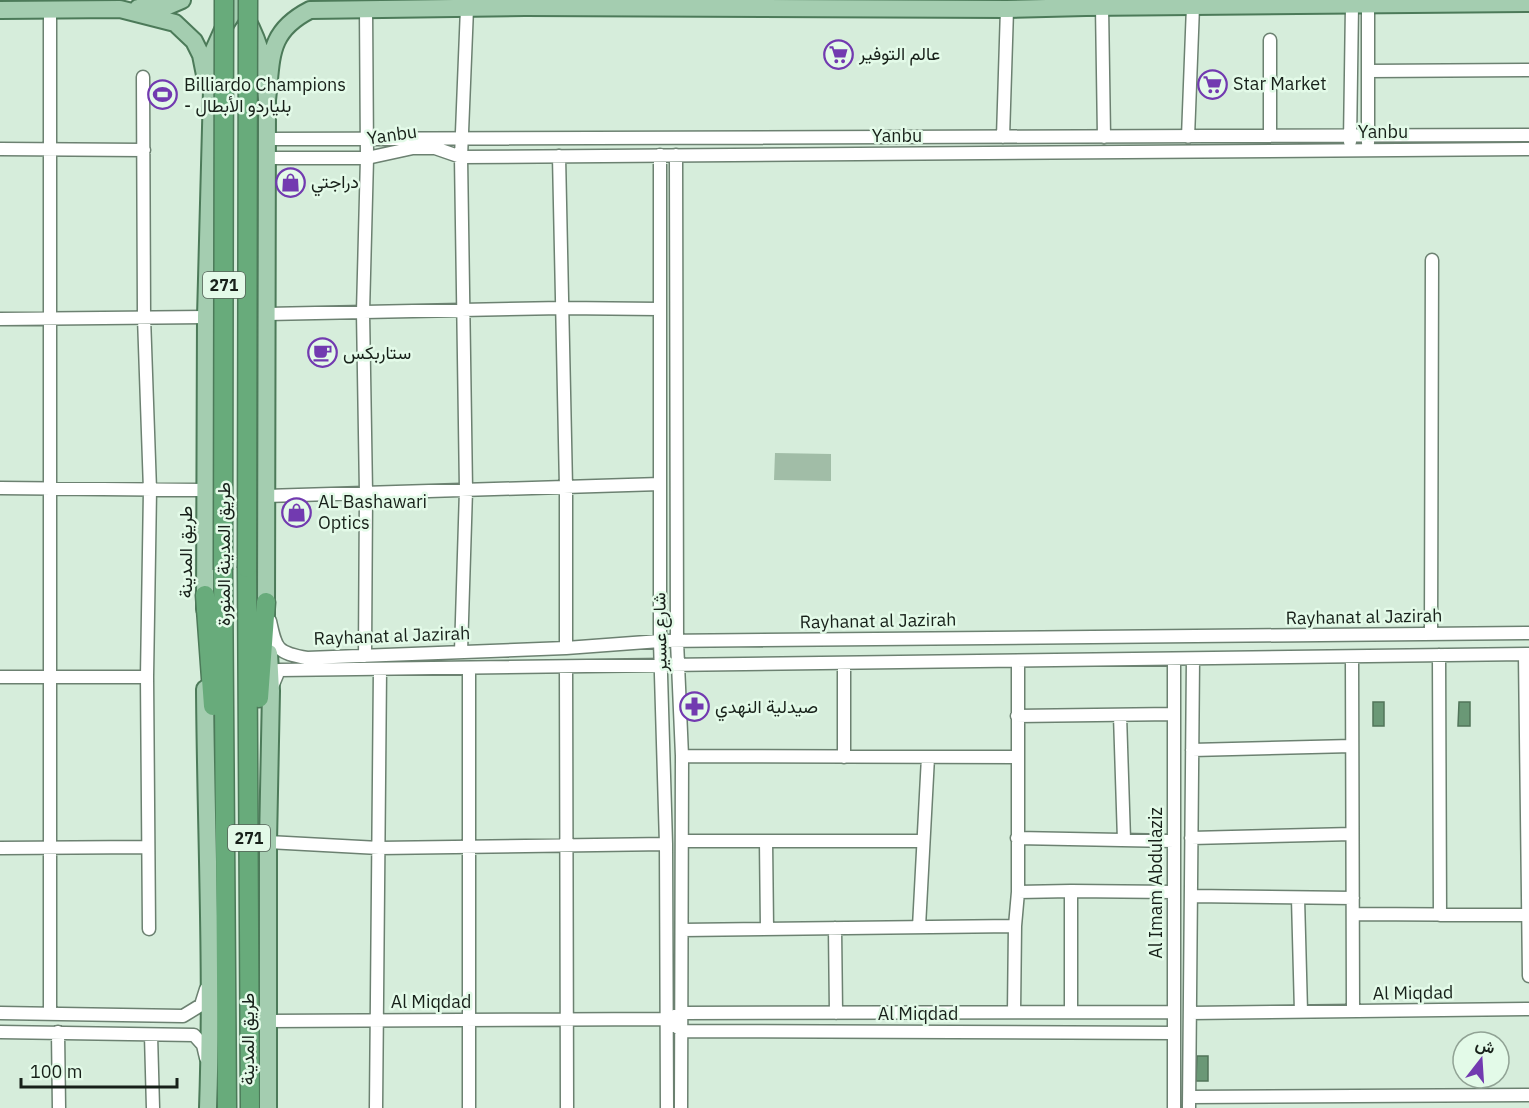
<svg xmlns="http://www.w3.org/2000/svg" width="1529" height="1108" font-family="'IBM Plex Sans',Vazirmatn,sans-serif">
  <rect width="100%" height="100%" fill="#d6eddb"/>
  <!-- green -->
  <path fill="#a1bda7" d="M775,453L831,454V481L774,480Z"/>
  <!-- water -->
  <path fill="#6a9876" stroke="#51745a" stroke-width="1.5" d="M1373,702H1384V726H1373Z
    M1459,702H1470V726H1458Z
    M1197,1056H1208V1081H1196Z"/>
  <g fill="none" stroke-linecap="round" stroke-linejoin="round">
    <defs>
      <path id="minor" d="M1102,6L1104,137
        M50,11V1012
        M1368,71L1529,70
        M143,77L144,317L150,490L147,677L149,929
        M1270,136V40
        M1003,137L1007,9
        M1188,137L1193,6
        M268,139L1529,135
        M1350,142L1352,5
        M1368,143V5
        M0,149L144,150
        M660,155V641L666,844L667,1108
        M676,155L677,641L682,756L681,1108
        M559,156L566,487V648
        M267,158H367L413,148H435L461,157L1529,149
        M267,314L562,308L659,309
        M0,319L206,317
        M0,488L205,490
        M266,496L660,484
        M270,621C276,649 277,653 307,658L566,648L660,641L1529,633
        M1431,634L1432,260
        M461,652L466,490L461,157L467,8
        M1439,655L1440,915
        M1525,655L1529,976
        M365,656L366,493L363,312L367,158L366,9
        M1352,657L1353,1011
        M844,663V757
        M566,667L567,1108
        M469,668V1108
        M0,677H147
        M272,687L279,670L1529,654
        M1120,715L1124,840
        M1017,716L1174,714
        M1192,750L1352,746
        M682,756L1017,757
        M1017,838L1174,841
        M1191,838L1352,834
        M682,841H923
        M766,841L767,929
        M268,842L379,848L666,844
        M0,848L148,847
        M1018,892L1071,891
        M1191,896L1353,898
        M1298,898L1301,1012
        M1353,914L1528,915
        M919,927L928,757
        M835,928L836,1013
        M682,930L1015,926
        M1014,1012L1015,926L1018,892V661
        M1071,1012V891L1174,892
        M1174,1012L682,1013L667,1019L682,1031L1174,1033
        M0,1013L183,1016L201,1005L206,989
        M1190,1013L1529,1009
        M267,1021L667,1019
        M0,1032L194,1035L203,1045L206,1058
        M58,1032L59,1108
        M151,1035L153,1108
        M1189,1097L1529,1095
        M376,1108L380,669
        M1174,1108V659
        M1189,1108L1193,659"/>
      <path id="major" d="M138,8L168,6L182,0
        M0,10L120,9L175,23L194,41L201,55L205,75
        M246,18C263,49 264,66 267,100L266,615
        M267,100C272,58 267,32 310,10L525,7L1007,9L1086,7L1529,3
        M205,609L206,317L213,52L226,23L241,0
        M205,689C206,829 213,968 208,1108
        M268,1108V842L271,691L269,653"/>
      <path id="highway" d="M247,568L250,1108
        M223,570L227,1108
        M205,595L213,706
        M259,698L266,602"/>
    </defs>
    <!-- minor casing -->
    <use href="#minor" stroke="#6c8171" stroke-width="15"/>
    <!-- major casing -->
    <use href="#major" stroke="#4c7a59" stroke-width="20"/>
    <!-- highway casing -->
    <use href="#highway" stroke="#4c7a59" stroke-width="21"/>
    <!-- minor -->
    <use href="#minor" stroke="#fff" stroke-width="12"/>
    <!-- major -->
    <use href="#major" stroke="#a4cdb0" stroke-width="16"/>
    <!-- highway -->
    <use href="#highway" stroke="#68ab7b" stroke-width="18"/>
    <defs>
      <path id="highway-bridge" d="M247,568L248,0
        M223,570L224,0"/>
    </defs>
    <!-- highway-bridge casing -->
    <use href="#highway-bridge" stroke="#4c7a59" stroke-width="21" stroke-linecap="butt"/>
    <!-- highway-bridge -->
    <use href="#highway-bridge" stroke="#68ab7b" stroke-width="18"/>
  </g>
  <!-- icons -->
  <defs>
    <symbol id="supermarket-ring" viewBox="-11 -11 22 22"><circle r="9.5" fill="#e3fae8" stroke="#723ab0" stroke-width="1.5"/><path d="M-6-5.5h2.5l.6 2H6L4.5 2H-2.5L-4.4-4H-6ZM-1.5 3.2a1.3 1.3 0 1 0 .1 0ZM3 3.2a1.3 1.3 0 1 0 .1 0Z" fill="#723ab0"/></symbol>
    <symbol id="stadium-ring" viewBox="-11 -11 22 22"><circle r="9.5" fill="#e3fae8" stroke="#723ab0" stroke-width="1.5"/><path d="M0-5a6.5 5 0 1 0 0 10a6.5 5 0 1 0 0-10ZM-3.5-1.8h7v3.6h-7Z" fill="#723ab0"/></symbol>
    <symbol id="shop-ring" viewBox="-11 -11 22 22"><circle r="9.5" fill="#e3fae8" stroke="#723ab0" stroke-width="1.5"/><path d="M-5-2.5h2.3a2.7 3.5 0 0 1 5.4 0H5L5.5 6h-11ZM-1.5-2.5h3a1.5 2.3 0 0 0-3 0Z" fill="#723ab0"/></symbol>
    <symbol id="cafe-ring" viewBox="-11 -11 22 22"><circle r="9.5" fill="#e3fae8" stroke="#723ab0" stroke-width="1.5"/><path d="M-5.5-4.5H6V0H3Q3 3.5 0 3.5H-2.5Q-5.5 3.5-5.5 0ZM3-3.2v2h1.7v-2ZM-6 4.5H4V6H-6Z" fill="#723ab0"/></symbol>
    <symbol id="pharmacy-ring" viewBox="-11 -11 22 22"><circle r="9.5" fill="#e3fae8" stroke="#723ab0" stroke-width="1.5"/><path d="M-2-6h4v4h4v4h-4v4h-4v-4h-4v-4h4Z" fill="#723ab0"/></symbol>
  </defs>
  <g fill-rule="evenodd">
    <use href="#supermarket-ring" x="822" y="38" width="33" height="33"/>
    <use href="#supermarket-ring" x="1196" y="68" width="33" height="33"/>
    <use href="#stadium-ring" x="146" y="78" width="33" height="33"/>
    <use href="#shop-ring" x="274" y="166" width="33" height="33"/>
    <use href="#cafe-ring" x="306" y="336" width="33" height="33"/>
    <use href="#shop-ring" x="280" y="496" width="33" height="33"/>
    <use href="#pharmacy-ring" x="678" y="690" width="33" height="33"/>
  </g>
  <g text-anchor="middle" stroke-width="5" stroke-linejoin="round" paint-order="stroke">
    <!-- shield labels -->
    <g fill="#e3fae8" stroke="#546157" stroke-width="1.5">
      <rect x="203" y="272" width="42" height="26" rx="4.5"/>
      <rect x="228" y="825" width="42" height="26" rx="4.5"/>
    </g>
    <g font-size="16" font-weight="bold" fill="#172019">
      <text x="224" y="291">271</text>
      <text x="249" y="844">271</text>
    </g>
    <!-- poi labels -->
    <g font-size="18" fill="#172019" stroke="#e3fae8" text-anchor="start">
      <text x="859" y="60">عالم التوفير</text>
      <text x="1233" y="90">Star Market</text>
      <text x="184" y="91">Billiardo Champions<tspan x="184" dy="21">- بلياردو الأبطال</tspan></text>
      <text x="311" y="188">دراجتي</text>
      <text x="343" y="359">ستاربكس</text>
      <text x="318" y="508">AL Bashawari<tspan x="318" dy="21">Optics</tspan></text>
      <text x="715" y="713">صيدلية النهدي</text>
    </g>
    <!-- street labels -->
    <g font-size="18" fill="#172019" stroke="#e3fae8">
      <text x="1383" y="138">Yanbu</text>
      <text transform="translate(392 135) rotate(-8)" y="6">Yanbu</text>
      <text x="897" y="142">Yanbu</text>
      <text transform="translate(186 552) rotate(-90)" y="6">طريق المدينة</text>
      <text transform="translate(224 554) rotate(-90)" y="6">طريق المدينة المنورة</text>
      <text transform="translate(1364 617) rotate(-1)" y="6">Rayhanat al Jazirah</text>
      <text transform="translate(878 621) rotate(-1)" y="6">Rayhanat al Jazirah</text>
      <text transform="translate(660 632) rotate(-91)" y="6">شارع عسير</text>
      <text transform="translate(392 636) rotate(-2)" y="6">Rayhanat al Jazirah</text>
      <text transform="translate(1156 883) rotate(-90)" y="6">Al Imam Abdulaziz</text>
      <text transform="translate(1413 993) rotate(-1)" y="6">Al Miqdad</text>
      <text x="431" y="1008">Al Miqdad</text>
      <text x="918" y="1020">Al Miqdad</text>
      <text transform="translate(248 1039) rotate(-90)" y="6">طريق المدينة</text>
    </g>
  </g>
  <!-- north arrow -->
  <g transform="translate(1481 1060) rotate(17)"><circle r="28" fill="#e3fae8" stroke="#91a395" stroke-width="1.5"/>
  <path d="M0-4.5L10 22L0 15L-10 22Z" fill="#723ab0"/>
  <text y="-9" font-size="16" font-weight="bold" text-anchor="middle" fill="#172019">ش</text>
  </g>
  <!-- scale -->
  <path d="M21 1078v9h156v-9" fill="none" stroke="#172019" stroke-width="3"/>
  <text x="30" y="1078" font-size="18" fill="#172019" stroke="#e3fae8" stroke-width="4.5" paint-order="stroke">100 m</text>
</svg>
